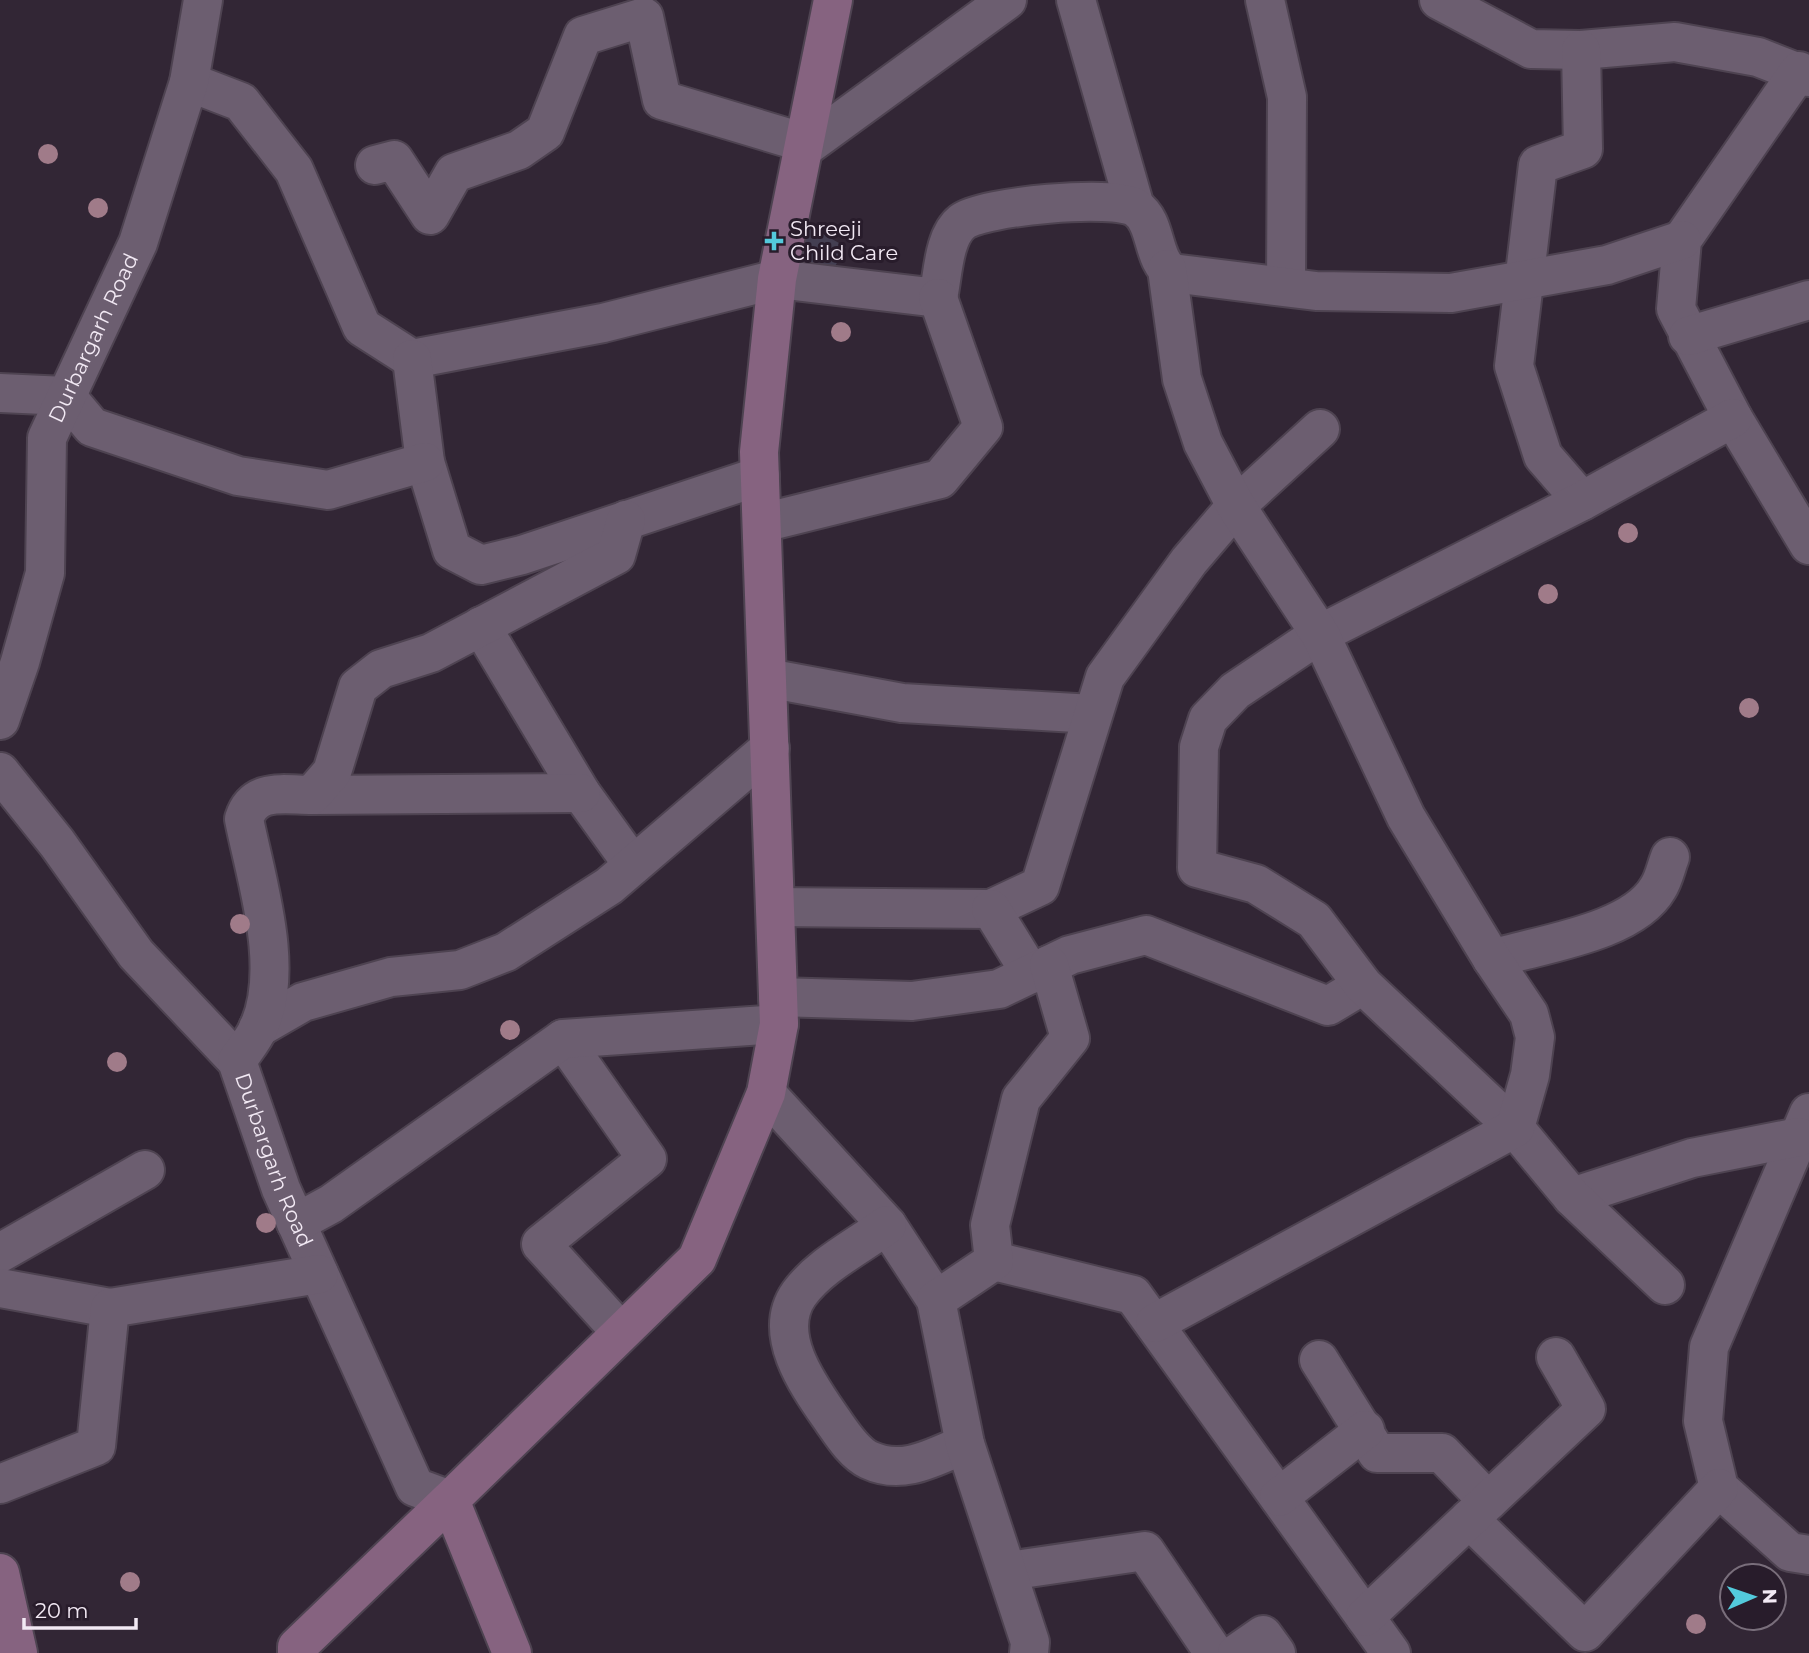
<svg xmlns="http://www.w3.org/2000/svg" width="1809" height="1653" font-family="Montserrat,sans-serif">
  <rect width="100%" height="100%" fill="#322635"/>
  <!-- building -->
  <path fill="#443f52" d="M802,222L846,247L830,275L786,251Z"/>
  <g fill="none" stroke-linecap="round" stroke-linejoin="round">
    <defs>
      <g id="street">
        <path d="M1076,0L1135,207"/>
        <path d="M1265,0L1287,97L1286,286"/>
        <path d="M1439,0L1531,49L1581,50L1675,42L1758,57L1809,77"/>
        <path d="M1581,50L1583,149L1538,165L1514,366L1543,456L1582,501"/>
        <path d="M1799,71L1682,240L1676,309L1733,418L1809,545"/>
        <path d="M189,82L241,102L294,170L362,327L412,359L603,323L777,279L938,298C943,276 943,237 962,222C982,206 1115,194 1136,208C1158,223 1151,259 1172,273L1316,291L1451,293L1607,265L1682,240"/>
        <path d="M804,148L1007,0"/>
        <path d="M375,165L394,160L430,215L454,173L519,150L545,132L583,36L644,17L662,100L805,143"/>
        <path d="M1688,336L1809,300"/>
        <path d="M412,359L425,462L452,550L481,565L522,555L760,476"/>
        <path d="M0,393L66,396L92,427L238,476L328,490L425,462"/>
        <path d="M762,523L940,479L983,427L938,298"/>
        <path d="M481,626L581,793L633,865"/>
        <path d="M767,678L902,703L1093,714"/>
        <path id="s1" d="M0,720L20,662L45,573L47,438L138,243L189,82L203,0"/>
        <path id="s2" d="M0,772L57,843L136,954L237,1061L281,1189L415,1487L450,1500"/>
        <path d="M312,795L581,793"/>
        <path d="M775,907L991,909L1040,886L1105,677L1189,561L1236,506L1320,429"/>
        <path d="M991,909L1031,974"/>
        <path d="M1492,959C1540,944 1632,933 1658,888C1664,879 1666,867 1670,857"/>
        <path d="M778,997L912,1001L999,989L1070,955L1146,935L1328,1006L1363,985"/>
        <path d="M258,1028L303,1002L391,977L460,970L506,952L609,886L770,748"/>
        <path d="M563,1039L647,1159L541,1244L621,1332"/>
        <path d="M237,1061C244,1050 253,1040 258,1029C286,969 256,880 244,819C254,787 284,795 312,795L332,772L358,687L381,669L431,653L616,555L626,520"/>
        <path d="M766,1093L887,1225L936,1300"/>
        <path d="M1809,1113L1709,1347L1703,1421L1719,1488L1790,1552L1809,1555"/>
        <path d="M1572,1197L1692,1158L1799,1137"/>
        <path d="M296,1223L331,1204L563,1039L779,1024"/>
        <path d="M887,1225C859,1246 820,1265 799,1294C770,1335 811,1389 833,1421C842,1434 854,1453 869,1460C903,1476 934,1457 965,1444"/>
        <path d="M0,1253L145,1170"/>
        <path d="M994,1261L1133,1295L1391,1653"/>
        <path d="M1665,1285L1572,1197L1515,1128L1363,985L1314,920L1256,884L1197,868L1199,747L1208,719L1235,691L1320,634L1582,501L1733,418"/>
        <path d="M0,1288L110,1308"/>
        <path d="M1155,1323L1515,1128L1530,1075L1535,1037L1529,1014L1492,959L1406,817L1320,634L1236,506L1203,443L1182,379L1167,269"/>
        <path d="M1319,1360L1377,1453H1442L1488,1501"/>
        <path d="M0,1484L96,1446L110,1308L319,1274"/>
        <path d="M1279,1497L1365,1430"/>
        <path d="M1469,1519L1585,1632L1719,1488"/>
        <path d="M1008,1571L1145,1551L1214,1653"/>
        <path d="M1365,1617L1586,1409L1556,1357"/>
        <path d="M1029,1653L1030,1642L965,1444L936,1300L994,1261L990,1225L1021,1099L1070,1038L1049,965"/>
        <path d="M1237,1653L1263,1635L1276,1653"/>
      </g>
      <path id="secondary" d="M0,1573L18,1653
        M297,1653V1647L450,1500
        M512,1653L450,1500L697,1259L766,1093L779,1024L759,452L777,279L833,0"/>
    </defs>
    <!-- street casing -->
    <use href="#street" stroke="#4e4351" stroke-width="42"/>
    <!-- secondary casing -->
    <use href="#secondary" stroke="#4e4351" stroke-width="42"/>
    <!-- street -->
    <use href="#street" stroke="#6c5e70" stroke-width="38"/>
    <!-- secondary -->
    <use href="#secondary" stroke="#866380" stroke-width="38"/>
  </g>
  <!-- trees -->
  <g fill="#a07b89">
    <circle cx="48" cy="154" r="10"/>
    <circle cx="98" cy="208" r="10"/>
    <circle cx="841" cy="332" r="10"/>
    <circle cx="1628" cy="533" r="10"/>
    <circle cx="1548" cy="594" r="10"/>
    <circle cx="1749" cy="708" r="10"/>
    <circle cx="240" cy="924" r="10"/>
    <circle cx="510" cy="1030" r="10"/>
    <circle cx="117" cy="1062" r="10"/>
    <circle cx="266" cy="1223" r="10"/>
    <circle cx="130" cy="1582" r="10"/>
    <circle cx="1696" cy="1624" r="10"/>
  </g>
  <!-- markers -->
  <path fill="#53cadc" stroke="#281c2b" stroke-width="2.5" d="M770.5 230.5h7v7h7v7h-7v7h-7v-7h-7v-7h7z"/>
  <g text-anchor="middle" stroke-width="6" stroke-linejoin="round" paint-order="stroke">
    <!-- poi labels -->
    <g font-size="21" fill="#f2e9f4" stroke="#281c2b" text-anchor="start">
      <text x="790" y="236">Shreeji<tspan x="790" dy="24">Child Care</tspan></text>
    </g>
    <!-- street labels -->
    <g font-size="21" fill="#f2e9f4" stroke="#281c2b">
      <text dy="7" stroke="none"><textPath href="#s1" startOffset="399">Durbargarh Road</textPath></text>
      <text dy="7" stroke="none"><textPath href="#s2" startOffset="480">Durbargarh Road</textPath></text>
    </g>
  </g>
  <!-- north arrow -->
  <g transform="translate(1753 1597) rotate(88)"><circle r="33" fill="#281c2b" stroke="#796e7b" stroke-width="2"/>
  <path d="M0-5L12 26L0 18L-12 26Z" fill="#53cadc"/>
  <text y="-10" font-size="19" font-weight="bold" text-anchor="middle" fill="#f2e9f4">N</text>
  </g>
  <!-- scale -->
  <path d="M24 1618v10h112v-10" fill="none" stroke="#f2e9f4" stroke-width="3.5"/>
  <text x="35" y="1618" font-size="21" fill="#f2e9f4" stroke="#281c2b" stroke-width="5" paint-order="stroke">20 m</text>
</svg>
